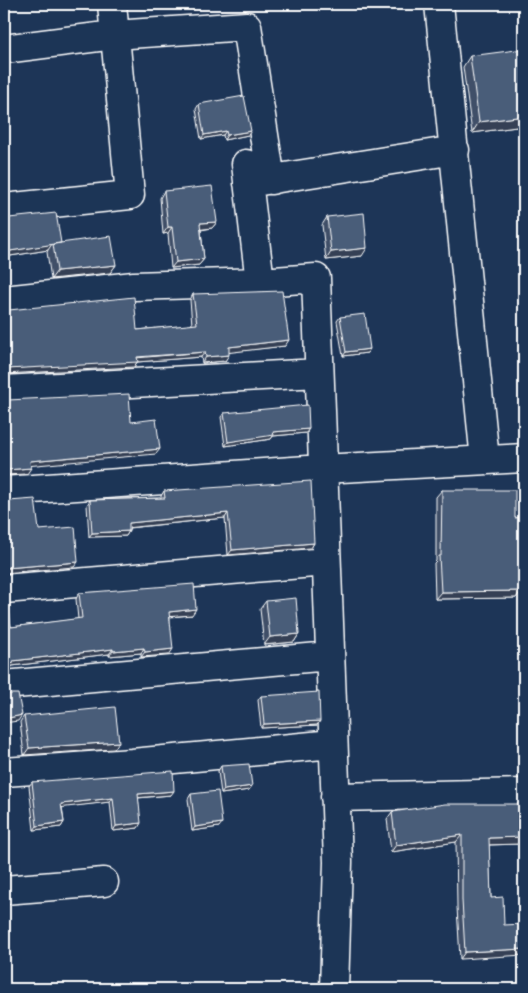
<svg xmlns="http://www.w3.org/2000/svg" width="528" height="993" font-family="'Indie Flower',sans-serif">
  <rect width="100%" height="100%" fill="#1d3557"/>
  <filter id="ink" filterUnits="userSpaceOnUse"><feTurbulence type="fractalNoise" baseFrequency=".02" numOctaves="2"/><feDisplacementMap in="SourceGraphic" scale="10" xChannelSelector="R" yChannelSelector="G"/><feConvolveMatrix kernelMatrix="1 2 1 2 8 2 1 2 1" color-interpolation-filters="sRGB"/></filter>
  <g filter="url(#ink)">
    <g fill="none" stroke-linecap="round" stroke-linejoin="round">
      <defs>
        <path id="minor" d="M439,4L485,460
          M4,49L114,35L247,26L271,180
          M246,164L260,282
          M248,183L455,150
          M4,208L130,195L112,4
          M4,300L134,286L260,282L316,278L338,862L334,989
          M4,390L319,373
          M4,491L322,469L524,458
          M4,589L326,562
          M4,685L330,656
          M4,772L132,763L333,744
          M335,797L524,793
          M4,890L104,882"/>
      </defs>
      <!-- minor casing -->
      <use href="#minor" stroke="#fff" stroke-width="31"/>
      <!-- minor -->
      <use href="#minor" stroke="#1d3557" stroke-width="28"/>
    </g>
    <!-- wall -->
    <path fill="#405068" stroke="#fff" d="M470,56L524,126L472,133L463,67Z
      M199,104L248,135L224,140L223,135L201,139L196,109Z
      M164,191L217,222L212,228L201,230L204,259L199,265L171,268L168,233L163,234L160,198Z
      M4,217L61,243L116,265L110,273L51,279L47,252L48,250L4,257Z
      M327,217L362,256L326,260L322,225Z
      M193,294L285,346L229,352L225,361L202,363L201,357L137,362L134,367L137,330L192,325L190,300Z
      M340,317L367,353L343,356L337,321Z
      M224,413L306,433L273,436L271,439L225,446L221,417Z
      M442,490L515,518L524,517V551H520L521,591L516,598L435,599L434,563L436,561V497Z
      M164,491L314,543L311,548L228,555L225,518L129,528V531L126,536L89,537L87,505L90,500L161,498V496Z
      M79,593L192,615L170,617L169,655L141,657V653L109,656V654L12,666L10,669L4,670V598L11,627L78,619L76,599Z
      M266,601L299,634L294,642L264,645L260,609Z
      M261,696L320,721L317,725L261,728L258,700Z
      M524,710V739H522V714Z
      M24,716L114,749L24,755L20,722Z
      M221,766L249,790L221,794L218,771Z
      M32,782L171,795L138,798V828L113,831L110,802L62,807L64,822L61,827L34,830L29,786Z
      M191,794L219,827L192,831L188,799Z
      M524,804V840L521,844L489,845L491,898L504,925L460,959L457,907L456,842L391,852L387,819L392,812Z"/>
    <!-- shaded-wall -->
    <path fill="#344155" stroke="#fff" d="M524,116V126L472,133L479,122Z
      M226,131L223,135L201,139L204,135Z
      M251,131L248,135L224,140L227,135Z
      M217,222L212,228L196,230L200,223Z
      M168,227H172L168,233L163,234Z
      M52,244L48,250L4,257V252Z
      M367,248L362,256L326,260L331,252Z
      M204,259L199,265L171,268L176,262Z
      M116,265L110,273L51,279L57,271Z
      M289,340L285,346L225,353L229,347Z
      M370,349L367,353L343,356L346,352Z
      M205,352L201,357L137,362L134,367L4,374V370L7,369Z
      M229,355L225,361L202,363L206,357Z
      M309,429L306,433L273,436L271,439L225,446L228,442L273,432Z
      M160,449L156,454L26,466L30,461Z
      M31,468L27,474L4,475V471L6,470Z
      M228,513L225,518L126,528L129,523Z
      M129,531L126,536L89,537L92,533Z
      M314,543L311,548L228,555L232,550Z
      M520,544H524V551L514,552Z
      M78,562L74,567L4,573V569L6,568Z
      M521,591L516,598L435,599L441,592Z
      M196,609L192,615L165,617L169,612Z
      M299,634L294,642L264,645L270,637Z
      M144,648L141,653L109,656L113,651Z
      M113,649L109,654L12,666L10,669L4,670V666L13,661Z
      M173,649L169,655L141,657L145,652Z
      M22,715L18,721L4,723V719Z
      M320,721L317,725L261,728L264,724Z
      M119,742L114,749L24,755L29,748Z
      M252,786L249,790L221,794L224,790Z
      M174,791L171,795L135,798L138,794Z
      M113,798L110,802L58,808L61,804Z
      M64,822L61,827L34,830L37,826Z
      M141,823L138,828L113,831L116,826Z
      M222,823L219,827L192,831L195,827Z
      M462,835L456,842L391,852L396,845Z
      M524,837V840L521,844L484,845L489,838Z
      M524,949V955L460,959L465,952Z"/>
    <!-- building -->
    <path fill="#4a5d79" stroke="#fff" d="M524,49V116L479,122L470,56Z
      M244,96L251,131L227,135L226,131L204,135L199,104Z
      M212,186L217,222L200,223L204,259L176,262L172,227H168L164,191Z
      M56,213L61,243L4,252V217L9,218Z
      M364,213L367,248L331,252L327,217Z
      M111,236L116,265L57,271L53,244Z
      M282,291L289,340L229,347V355L206,357L205,352L137,357L138,362L7,369L4,370V309L9,310L134,297L137,330L197,324L193,294Z
      M365,314L370,349L346,352L340,317Z
      M129,394L131,422L156,419L160,449L30,461L31,468L6,470L4,471V399L8,400Z
      M308,405L309,429L273,432L274,435L228,442L224,413Z
      M311,481L314,543L232,550L228,513L129,523V531L92,533L90,500L165,498L164,491Z
      M442,490H515V518L524,517V544H520L521,591L441,592L439,556H441Z
      M35,499L39,530L75,527L78,562L6,568L4,569V500L9,501Z
      M194,584L196,609L169,612L173,649L145,652L144,648L113,651V649L13,661L14,663L4,666V598L8,599L11,627L82,618L79,593Z
      M296,598L299,634L270,637L266,601Z
      M319,692L320,721L264,724L261,696Z
      M4,694H18L22,715L4,719Z
      M115,707L119,742L29,748L24,716Z
      M249,764L252,786L224,790L221,766Z
      M173,771L174,791L138,794L141,823L116,826L113,798L61,804L64,822L37,826L32,782Z
      M218,791L222,823L195,827L191,794Z
      M445,804H524V837L489,838L491,898L503,897L504,925L524,924V949L465,952L462,900V835L396,845L392,812Z"/>
  </g>
  <!-- margin -->
  <rect width="528" height="993" fill="none" stroke="#1d3557" stroke-width="20"/>
  <rect x="10" y="10" width="508" height="973" fill="none" stroke="#fff" stroke-width="2" filter="url(#ink)"/>
</svg>
